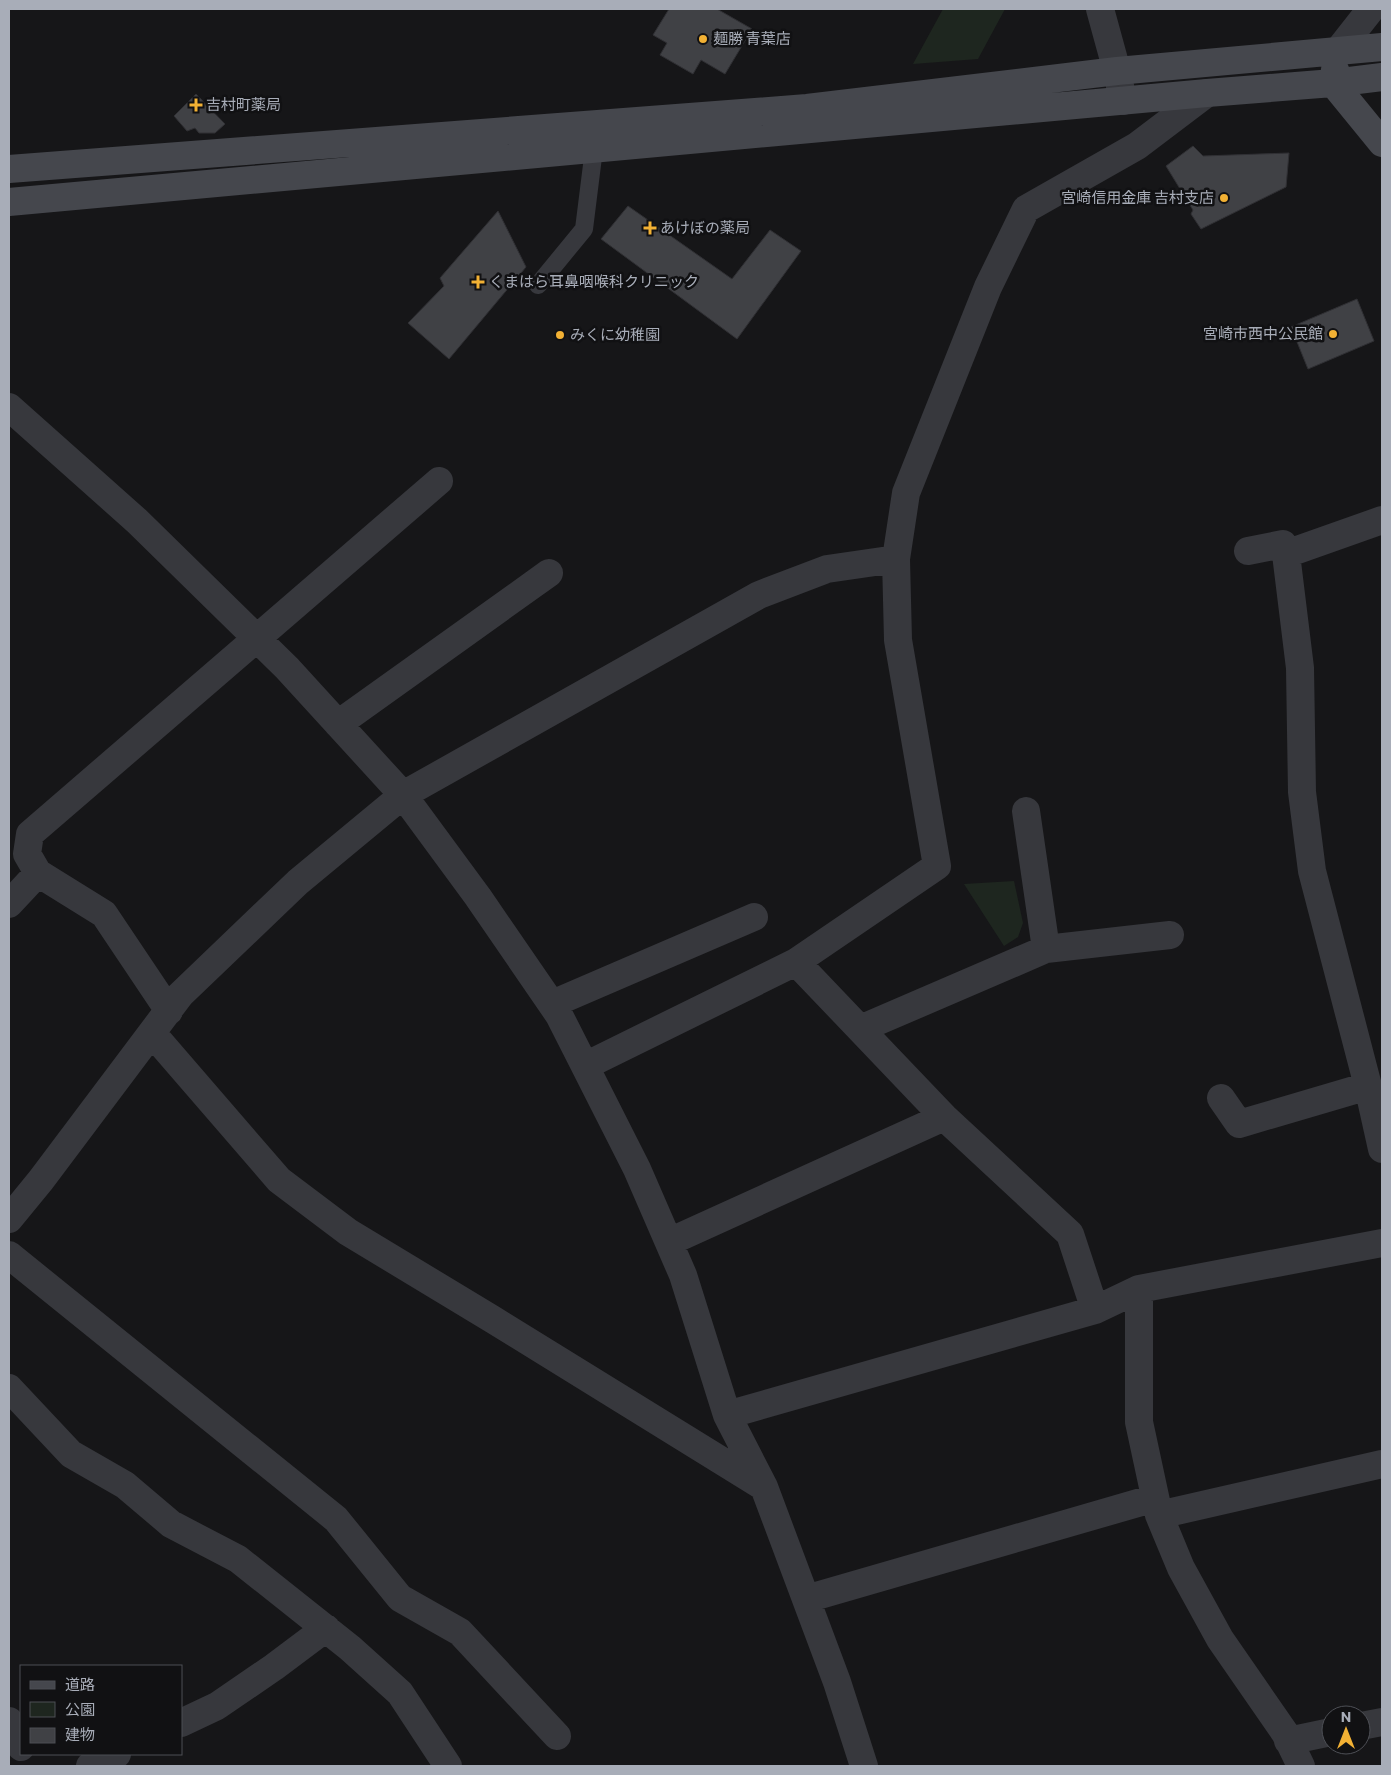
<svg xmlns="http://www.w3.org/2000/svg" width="1391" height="1775" font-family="Commissioner,'Noto Sans JP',sans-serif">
  <rect width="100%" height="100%" fill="#161618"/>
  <!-- green -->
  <path fill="#1e261f" d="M943,9H1005L978,59L913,64Z
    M1014,881L1023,923L1018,937L1004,946L964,884Z"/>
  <!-- building -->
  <path fill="#404145" stroke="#303034" d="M669,9H717L752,29L725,74L701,60L693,74L660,55L667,43L653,35Z
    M196,94L225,124L215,133H199L195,128L187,131L174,116Z
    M1193,146L1203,156L1289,153L1286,187L1201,229L1191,214L1193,210L1166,166Z
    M628,206L732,279L770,230L801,251L737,339L601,239Z
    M498,211L526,267L449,359L408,323L444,286L440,278Z
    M1357,299L1374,341L1308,369L1291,327Z"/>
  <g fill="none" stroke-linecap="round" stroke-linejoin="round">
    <!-- lane -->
    <path stroke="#37383d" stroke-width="18" d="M538,285L584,229L594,149"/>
    <!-- street -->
    <path stroke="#37383d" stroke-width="28" d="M1100,9L1117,71L1123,101
      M1338,51L1371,9
      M9,407L137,521L287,668L403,795L478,897L559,1015L637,1169L683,1275L727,1415L764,1487L837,1682L864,1766
      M1382,520L1286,554L1300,668L1302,792L1312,871L1368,1086L1382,1149
      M1248,551L1283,544L1286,554
      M338,724L549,573
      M1026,811L1046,949
      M9,904L38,873
      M796,962L944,1117L1070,1234L1095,1310
      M552,1004L754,917
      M169,1011L104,914L38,873L27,854L30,834L439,481
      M860,1029L1046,949L1170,935
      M152,1033L279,1180L348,1232L492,1319L764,1487
      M585,1066L796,962L937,866L898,640L896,559
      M1221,1098L1239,1124L1368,1086
      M9,1219L41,1180L180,995L298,882L403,795L759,595L827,569L896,559L906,493L988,287L1026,209L1137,146L1207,93
      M669,1242L944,1117
      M9,1255L336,1519L400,1598L460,1632L557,1736
      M1139,1289V1422L1159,1515L1181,1568L1220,1639L1285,1733L1301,1766
      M9,1388L71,1454L125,1485L171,1524L238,1559L350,1648L400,1693L448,1766
      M727,1415L1095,1310L1139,1289L1382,1243
      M1159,1515L1382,1464
      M806,1599L1155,1498
      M9,1721L21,1747
      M181,1723L217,1706L274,1667L326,1628
      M1361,1726L1382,1722
      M1288,1741L1331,1732
      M90,1766L117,1754"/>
    <!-- secondary -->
    <path stroke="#45474d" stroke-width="28" d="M1335,70L1333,83L1382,143
      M9,169L807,108L1117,71L1382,47
      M9,202L1207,93L1333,83L1382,77"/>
  </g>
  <!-- markers -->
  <g fill="#f2b134" stroke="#111113" stroke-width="2">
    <circle cx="703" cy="39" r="5"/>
    <path d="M193.5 97.5h5v5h5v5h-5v5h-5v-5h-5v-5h5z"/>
    <circle cx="1224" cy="198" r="5"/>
    <path d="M647.5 220.5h5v5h5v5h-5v5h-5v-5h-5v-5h5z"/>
    <path d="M475.5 274.5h5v5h5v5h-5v5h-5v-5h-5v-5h5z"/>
    <circle cx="1333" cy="334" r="5"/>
    <circle cx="560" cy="335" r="5"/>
  </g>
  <g text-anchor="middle" stroke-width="5" stroke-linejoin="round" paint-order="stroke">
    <!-- poi labels -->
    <g font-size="15" fill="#a8adb8" stroke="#111113" text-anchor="start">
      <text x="713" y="44">麺勝 青葉店</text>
      <text x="206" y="110">吉村町薬局</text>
      <text x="1214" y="203" text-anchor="end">宮崎信用金庫 吉村支店</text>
      <text x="660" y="233">あけぼの薬局</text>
      <text x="489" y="287">くまはら耳鼻咽喉科クリニック</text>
      <text x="1323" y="339" text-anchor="end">宮崎市西中公民館</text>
      <text x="570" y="340">みくに幼稚園</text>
    </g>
  </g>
  <!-- border -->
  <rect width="1391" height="1775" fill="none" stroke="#a8adb8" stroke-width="20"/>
  <!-- legend -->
  <rect x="20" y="1665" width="162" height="90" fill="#111113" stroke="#4d4f55"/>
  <rect x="30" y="1681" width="25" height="8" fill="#45474d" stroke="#4d4f55"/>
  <text x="65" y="1690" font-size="15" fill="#a8adb8">道路</text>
  <rect x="30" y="1702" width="25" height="15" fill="#1e261f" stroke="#4d4f55"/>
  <text x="65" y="1715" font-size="15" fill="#a8adb8">公園</text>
  <rect x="30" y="1728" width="25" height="15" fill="#404145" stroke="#4d4f55"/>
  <text x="65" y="1740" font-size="15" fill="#a8adb8">建物</text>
  <!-- north arrow -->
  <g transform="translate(1346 1730)"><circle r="24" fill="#111113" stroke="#4d4f55"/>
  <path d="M0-4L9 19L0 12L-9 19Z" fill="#f2b134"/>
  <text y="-8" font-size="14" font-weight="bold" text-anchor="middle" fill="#a8adb8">N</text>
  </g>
</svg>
